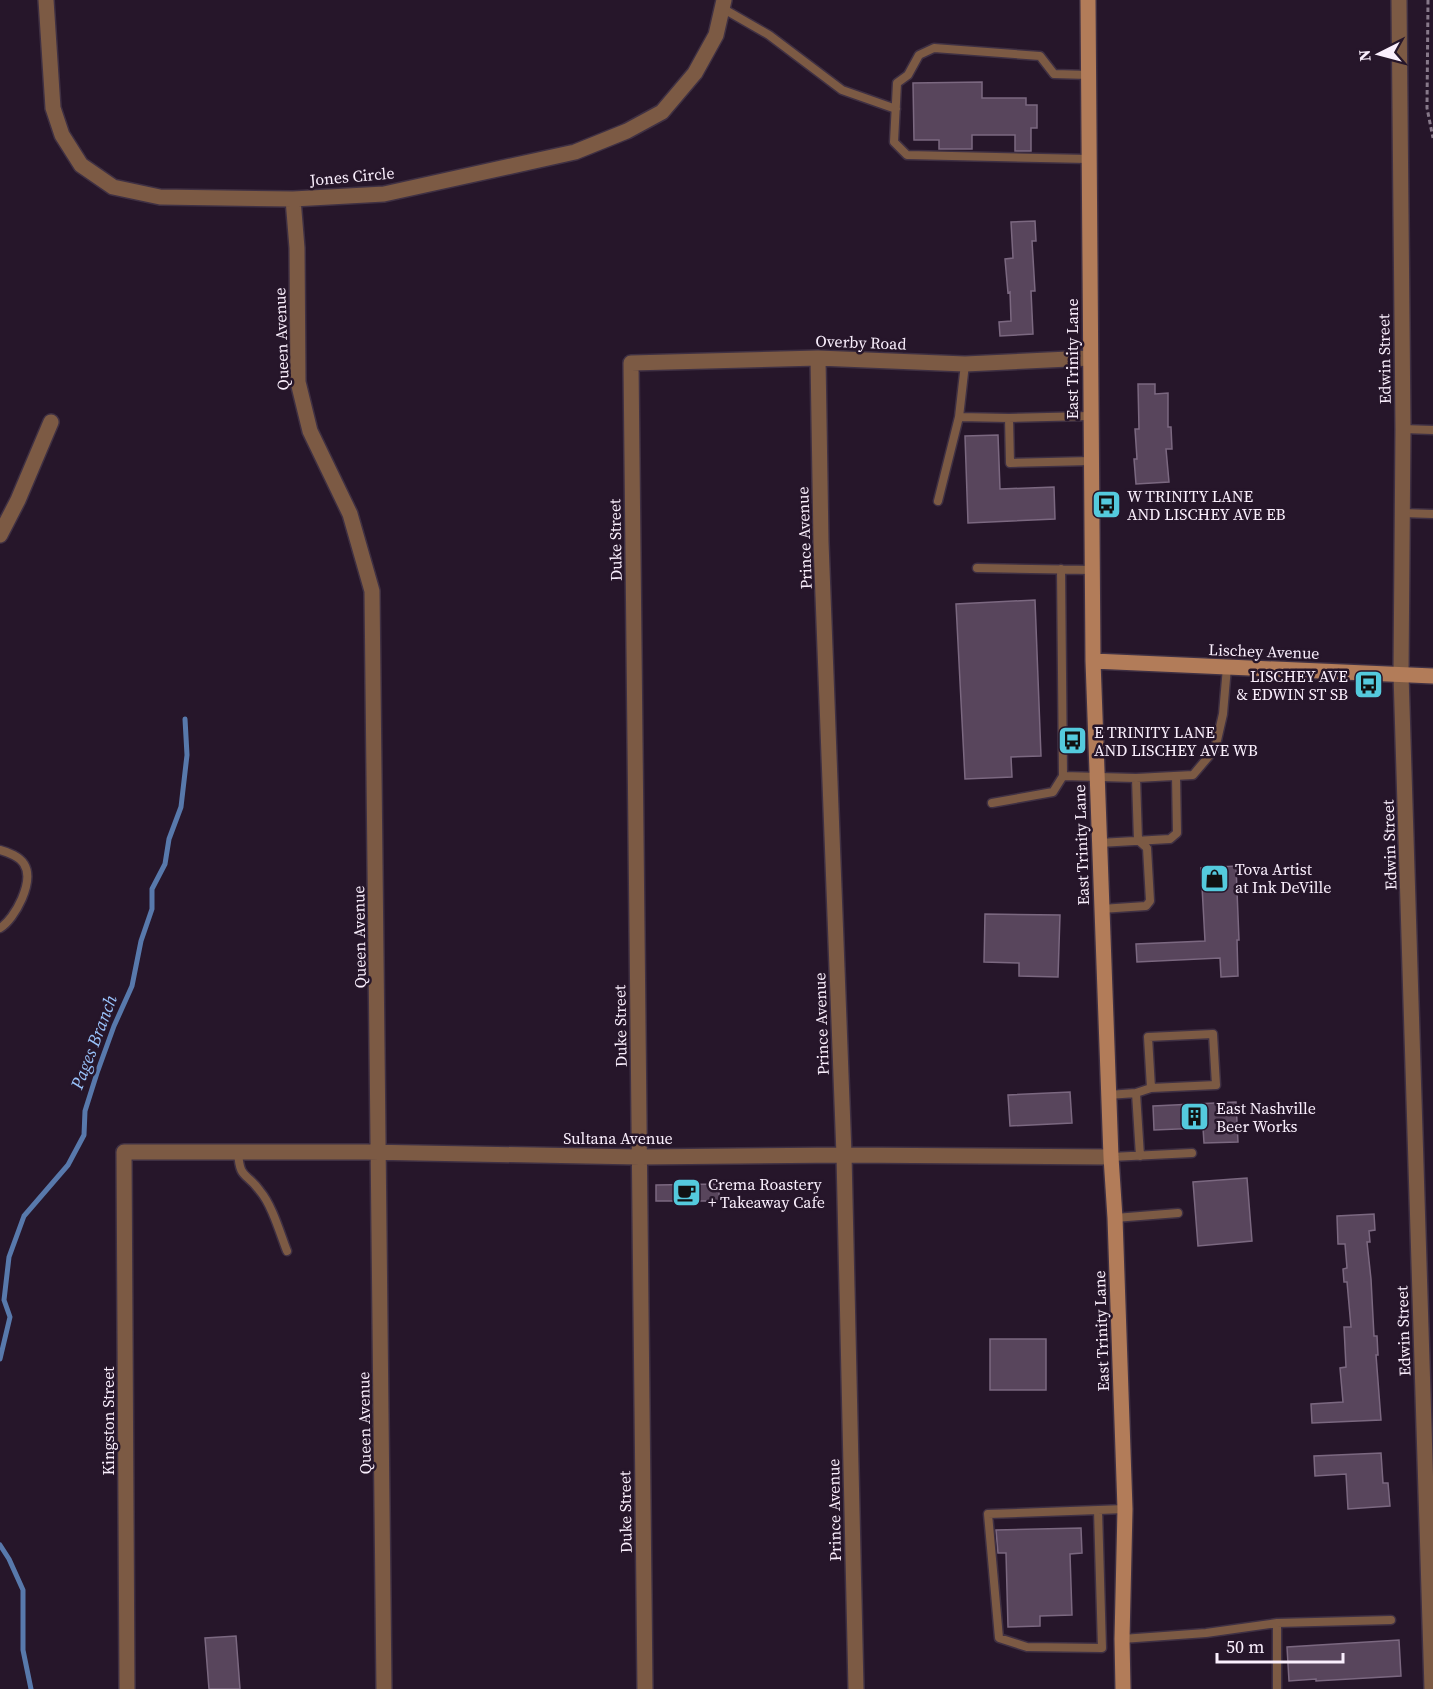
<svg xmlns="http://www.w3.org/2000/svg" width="1433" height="1689" font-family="'Source Serif 4',serif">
  <rect width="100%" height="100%" fill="#26162a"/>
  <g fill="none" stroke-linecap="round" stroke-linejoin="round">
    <!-- stream -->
    <path stroke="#5879ac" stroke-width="5" d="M0,1359L10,1317L4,1300L9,1257L24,1216L68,1165L84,1135L85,1111L97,1073L114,1026L132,986L141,941L152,909V889L165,864L169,839L181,807L187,755L185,719
      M0,1545L9,1559L23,1590V1650L31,1689"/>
  </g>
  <!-- building -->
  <path fill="#58455c" stroke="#7b6880" stroke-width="1.5" d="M982,82V98H1026V105H1037V128H1031V151H1015V135H972V149H939V140H914L913,83Z
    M1035,221L1036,241H1032L1035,291H1031L1033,334L1000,336L999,322L1011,321L1010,292L1008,293L1005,259L1013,258L1011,222Z
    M1138,384H1155V394L1168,393V427H1171L1172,449H1166L1169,482L1136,484L1134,459H1137L1135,429H1139Z
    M998,435L1000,489L1054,487L1055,519L968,523L965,436Z
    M1035,600L1041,756L1011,757L1012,777L965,779L956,604Z
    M1236,866L1239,940H1237L1238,976L1221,977L1220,958L1137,962L1136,944L1205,941L1201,868Z
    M985,914L1060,915L1058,977L1019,976V963L984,962Z
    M1070,1092L1072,1123L1010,1126L1008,1095Z
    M1236,1102L1238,1142L1204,1143L1203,1128L1154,1130L1153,1106Z
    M1247,1178L1252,1241L1198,1246L1193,1182Z
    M719,1184V1201H656V1185Z
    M1374,1214L1375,1230L1369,1231L1370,1242H1367L1371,1279L1374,1336H1377L1378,1355H1376L1381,1420L1312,1423L1311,1404L1343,1402L1340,1368L1346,1367L1344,1327H1351L1347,1282H1344L1343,1269L1347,1268L1345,1244H1338L1337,1216Z
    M990,1339H1046V1390H990Z
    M1381,1453L1383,1483H1388L1390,1506L1348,1509L1346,1474L1315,1476L1314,1456Z
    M1081,1528L1082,1553L1070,1554L1072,1615L1040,1616V1626L1008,1627L1006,1553H998L996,1530Z
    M236,1636L240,1689H209L205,1638Z
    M1399,1640L1401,1676L1316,1681V1679L1289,1681L1287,1647Z"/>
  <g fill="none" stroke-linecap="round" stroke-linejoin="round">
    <defs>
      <path id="lane" d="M722,8L769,35L842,90L896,109
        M1089,75L1054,74L1040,56L934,48L919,55L908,75L897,83L894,142L907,155L1089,159
        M1090,416L1009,418L1010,463L1091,461
        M959,417L1009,418
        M1403,429L1433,430
        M938,501L959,417L965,364
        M1402,513L1433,514
        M977,568L1092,570
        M1063,776L1136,778
        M992,803L1053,792L1063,776L1061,569
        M1099,843L1170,839L1177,833L1176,776
        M0,850C8,852 20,857 24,864C35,881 15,919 0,928
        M1101,909L1146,906L1150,901L1147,848L1138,840L1136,778L1193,775L1215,749L1223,714L1227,667
        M1136,1093L1140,1156
        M1108,1095L1136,1093L1151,1088L1216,1085L1213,1034L1148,1037L1151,1088
        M238,1152C240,1181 246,1171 260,1191C272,1205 280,1233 287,1251
        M1111,1157L1192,1153
        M1115,1218L1178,1213
        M1098,1510L1102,1648L1027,1647L999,1638L988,1514L1125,1509
        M1122,1639L1206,1633L1277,1623
        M1277,1689V1623L1391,1620"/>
      <path id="street" d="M46,0L53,108L62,135L81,165L113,187L160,197L293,199L384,194L575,152L627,131L662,112L695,73L716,35L724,0
        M1399,0L1403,429L1401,674L1432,1689
        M293,199L297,248L298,382L310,431L350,514L372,591L384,1689
        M818,358L821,542L844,1155L856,1689
        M0,535L18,500L51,422
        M127,1689L124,1152H366L640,1157L844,1155L1111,1157
        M645,1689L631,363L818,358L965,364L1090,358"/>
      <path id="secondary" d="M1088,0L1093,661L1111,1157L1115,1218L1125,1509L1122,1639L1123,1689
        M1093,661L1433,676"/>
    </defs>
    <!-- lane casing -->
    <use href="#lane" stroke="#3f3043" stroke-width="11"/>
    <!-- street casing -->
    <use href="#street" stroke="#3f3043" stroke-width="18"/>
    <!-- secondary casing -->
    <use href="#secondary" stroke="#3f3043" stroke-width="18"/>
    <!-- path -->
    <path stroke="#87798a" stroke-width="3" stroke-dasharray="4.5 3" stroke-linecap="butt" d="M1428,0L1427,108L1433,138"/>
    <!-- lane -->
    <use href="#lane" stroke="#7c5a44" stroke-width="8"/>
    <!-- street -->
    <use href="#street" stroke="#7c5a44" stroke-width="15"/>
    <!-- secondary -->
    <use href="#secondary" stroke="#b27c59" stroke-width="15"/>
  </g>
  <!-- icons -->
  <defs>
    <symbol id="bus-square" viewBox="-11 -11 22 22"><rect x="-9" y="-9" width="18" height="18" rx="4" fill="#54cadd" stroke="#26162a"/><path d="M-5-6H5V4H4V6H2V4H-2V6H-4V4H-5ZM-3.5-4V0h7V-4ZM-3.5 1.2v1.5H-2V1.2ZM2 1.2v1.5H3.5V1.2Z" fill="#111"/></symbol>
    <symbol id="shop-square" viewBox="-11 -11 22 22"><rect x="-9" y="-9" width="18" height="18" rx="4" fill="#54cadd" stroke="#26162a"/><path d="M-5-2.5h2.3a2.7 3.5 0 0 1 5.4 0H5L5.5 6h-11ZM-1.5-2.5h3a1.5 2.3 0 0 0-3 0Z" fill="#111"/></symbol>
    <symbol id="building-square" viewBox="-11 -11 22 22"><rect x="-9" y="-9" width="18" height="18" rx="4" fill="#54cadd" stroke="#26162a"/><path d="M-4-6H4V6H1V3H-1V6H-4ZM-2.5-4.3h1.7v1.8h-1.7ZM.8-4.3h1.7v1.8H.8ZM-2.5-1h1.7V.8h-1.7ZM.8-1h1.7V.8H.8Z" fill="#111"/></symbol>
    <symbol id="cafe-square" viewBox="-11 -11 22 22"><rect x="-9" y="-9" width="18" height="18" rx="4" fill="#54cadd" stroke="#26162a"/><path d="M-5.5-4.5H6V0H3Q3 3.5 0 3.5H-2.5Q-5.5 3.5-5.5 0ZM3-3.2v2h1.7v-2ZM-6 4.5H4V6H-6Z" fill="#111"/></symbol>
  </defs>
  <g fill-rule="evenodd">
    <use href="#bus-square" x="1090" y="488" width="33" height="33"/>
    <use href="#bus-square" x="1352" y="668" width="33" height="33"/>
    <use href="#bus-square" x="1056" y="724" width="33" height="33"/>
    <use href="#shop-square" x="1198" y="862" width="33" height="33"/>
    <use href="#building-square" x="1178" y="1100" width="33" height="33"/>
    <use href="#cafe-square" x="670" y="1176" width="33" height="33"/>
  </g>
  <g text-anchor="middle" stroke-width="5" stroke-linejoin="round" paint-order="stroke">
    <!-- street labels -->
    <g font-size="16" fill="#faeffd" stroke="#26162a">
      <text transform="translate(352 176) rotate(-5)" y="6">Jones Circle</text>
      <text transform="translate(281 339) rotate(-92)" y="6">Queen Avenue</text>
      <text transform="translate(861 342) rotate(2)" y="6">Overby Road</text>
      <text transform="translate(1072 359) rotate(-90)" y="6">East Trinity Lane</text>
      <text transform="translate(1384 359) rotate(-91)" y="6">Edwin Street</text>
      <text transform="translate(804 538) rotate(-92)" y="6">Prince Avenue</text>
      <text transform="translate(615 540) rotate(-91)" y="6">Duke Street</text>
      <text transform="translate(1264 651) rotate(2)" y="6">Lischey Avenue</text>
      <text transform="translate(1081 845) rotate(-92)" y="6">East Trinity Lane</text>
      <text transform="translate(1389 845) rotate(-92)" y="6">Edwin Street</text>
      <text transform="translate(359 937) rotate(-91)" y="6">Queen Avenue</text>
      <text transform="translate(821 1024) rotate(-92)" y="6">Prince Avenue</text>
      <text transform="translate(620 1026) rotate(-91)" y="6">Duke Street</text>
      <text x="618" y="1144">Sultana Avenue</text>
      <text transform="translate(1101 1331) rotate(-92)" y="6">East Trinity Lane</text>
      <text transform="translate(1403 1331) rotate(-92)" y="6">Edwin Street</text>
      <text transform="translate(108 1421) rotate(-90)" y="6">Kingston Street</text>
      <text transform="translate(364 1423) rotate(-91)" y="6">Queen Avenue</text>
      <text transform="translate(834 1510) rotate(-91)" y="6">Prince Avenue</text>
      <text transform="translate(625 1512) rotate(-91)" y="6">Duke Street</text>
    </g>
    <!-- poi labels -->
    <g font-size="16" fill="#faeffd" stroke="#26162a" text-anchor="start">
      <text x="1127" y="502">W TRINITY LANE<tspan x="1127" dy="18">AND LISCHEY AVE EB</tspan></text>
      <text x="1348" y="682" text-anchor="end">LISCHEY AVE<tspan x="1348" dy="18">&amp; EDWIN ST SB</tspan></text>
      <text x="1094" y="738">E TRINITY LANE<tspan x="1094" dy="18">AND LISCHEY AVE WB</tspan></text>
      <text x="1235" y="875">Tova Artist<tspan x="1235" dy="18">at Ink DeVille</tspan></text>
      <text x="1216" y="1114">East Nashville<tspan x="1216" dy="18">Beer Works</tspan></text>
      <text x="708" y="1190">Crema Roastery<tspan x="708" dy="18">+ Takeaway Cafe</tspan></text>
    </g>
    <!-- water labels -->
    <g font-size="18" font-style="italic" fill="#99c2fa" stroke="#26162a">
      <text transform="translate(94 1042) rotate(-69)" y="6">Pages Branch</text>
    </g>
  </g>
  <!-- north arrow -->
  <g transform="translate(1379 54) rotate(264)" stroke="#26162a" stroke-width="4.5" paint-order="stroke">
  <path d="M0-4.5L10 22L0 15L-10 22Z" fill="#faeffd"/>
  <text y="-9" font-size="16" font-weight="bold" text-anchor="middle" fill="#faeffd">N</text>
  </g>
  <!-- scale -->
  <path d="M1217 1653v9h126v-9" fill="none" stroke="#faeffd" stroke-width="3"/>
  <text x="1226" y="1653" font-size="18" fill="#faeffd" stroke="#26162a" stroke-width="4.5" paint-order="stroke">50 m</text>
</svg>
